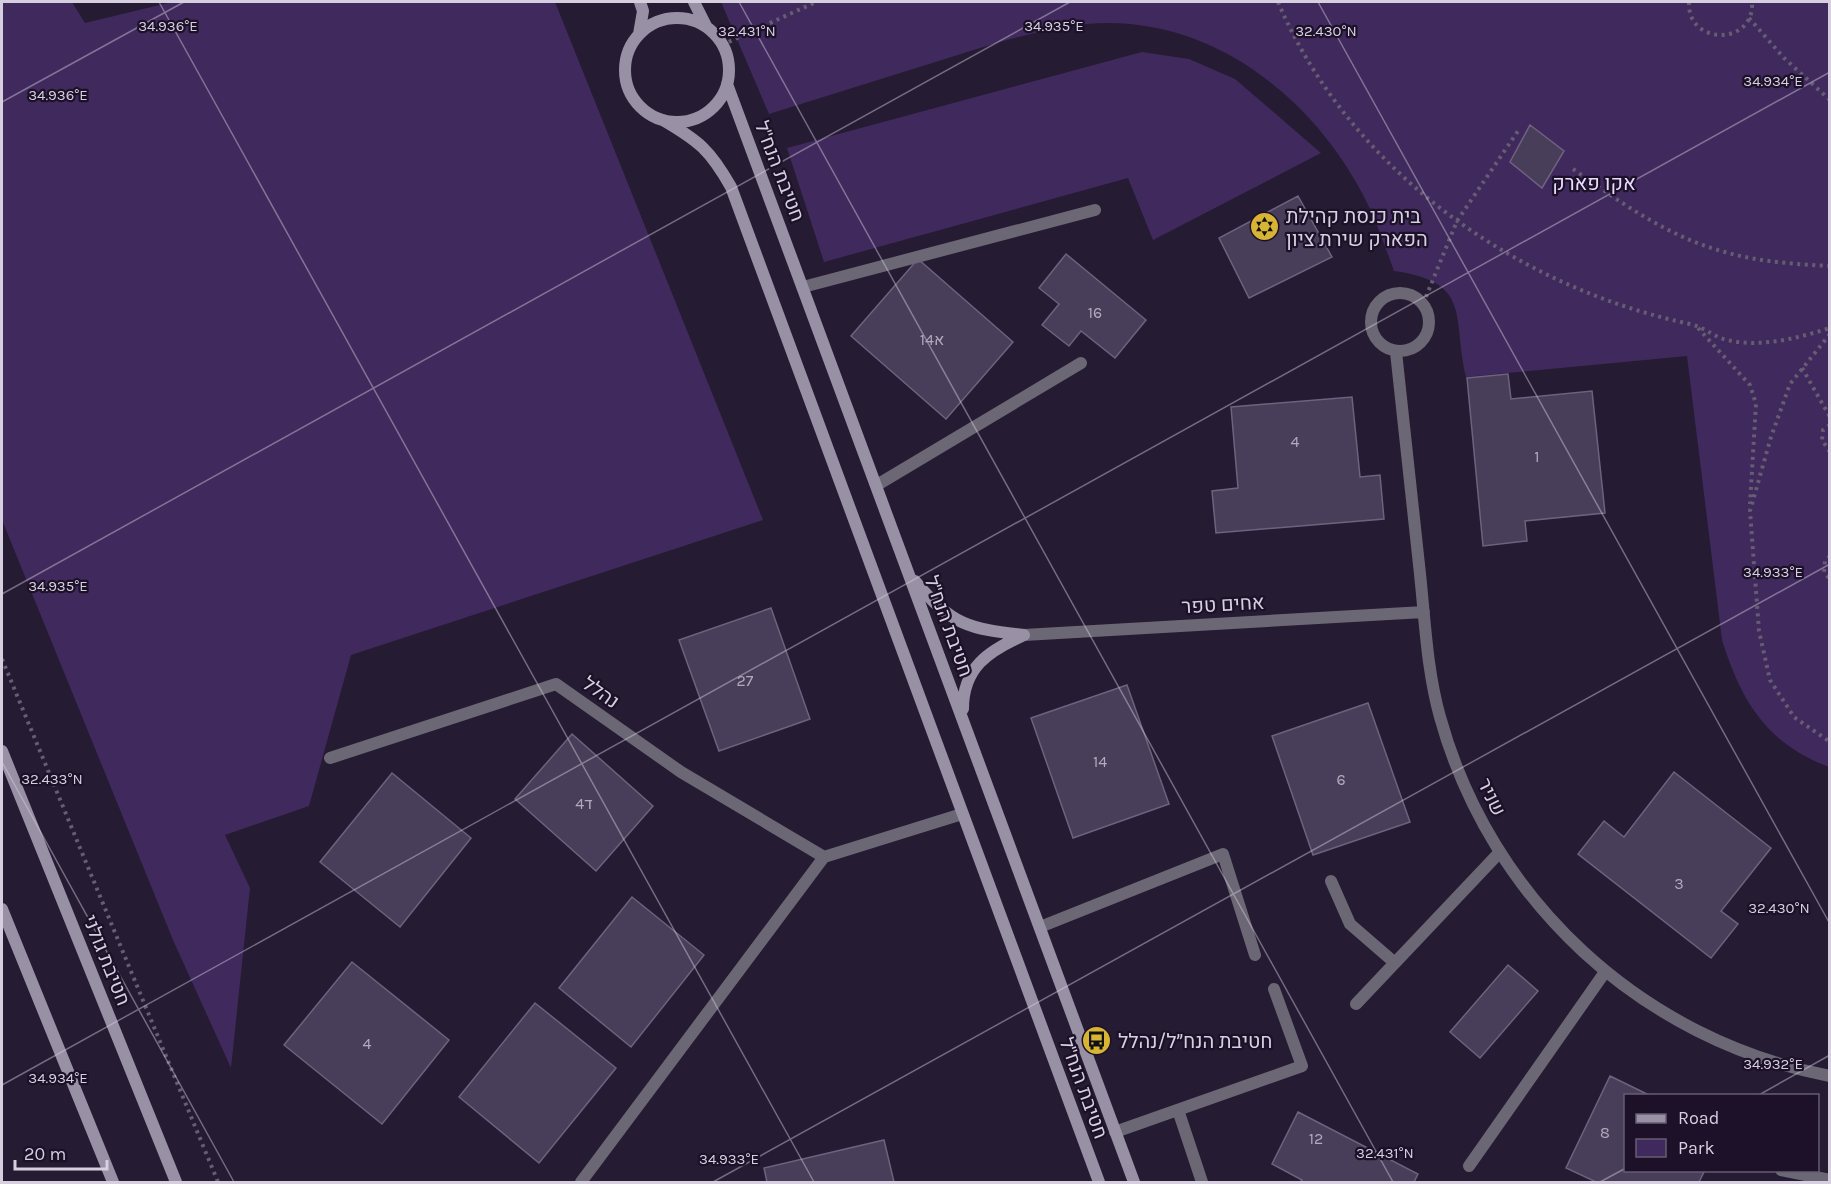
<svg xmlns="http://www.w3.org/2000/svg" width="1831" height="1184" font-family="Karla,Heebo,sans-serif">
  <rect width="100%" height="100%" fill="#251b33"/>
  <!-- green -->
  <path fill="#40295c" d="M2,2H72L85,23L172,2H555L763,520L351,655L309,806L225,835L250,888L231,1068L173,940L2,520Z
    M721,2H1829V767C1767,744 1741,701 1722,640L1687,356L1466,377C1452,317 1473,282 1394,271C1383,241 1373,211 1357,184C1303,88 1202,14 1087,24C1037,29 990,45 942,60C884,78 827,96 769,114Z
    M1142,52L1189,59L1235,79L1321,153L1153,240L1128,178L824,262L787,148Z"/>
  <!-- building -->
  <path fill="#493e59" stroke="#6e627f" stroke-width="1.5" d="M1530,125L1564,151L1542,188L1510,162Z
    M1298,196L1332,257L1249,298L1219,238Z
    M1066,254L1146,320L1115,358L1081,331L1069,346L1042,325L1059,304L1039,288Z
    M918,259L1013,342L946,419L851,336Z
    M1508,374L1511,399L1592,391L1605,513L1525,521L1527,541L1483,546L1467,378Z
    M1352,397L1360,477L1380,475L1384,519L1216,533L1212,491L1238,488L1231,407Z
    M771,608L810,719L719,751L679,640Z
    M1127,685L1169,804L1073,838L1031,718Z
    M1368,703L1410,822L1313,855L1272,736Z
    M572,734L653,806L596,871L515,799Z
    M1674,772L1771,848L1721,911L1738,924L1711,958L1578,854L1604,821L1624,837Z
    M392,773L471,838L400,927L320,862Z
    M632,897L704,955L631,1047L559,988Z
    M352,962L449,1040L382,1124L284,1045Z
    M1508,965L1538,991L1480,1058L1450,1032Z
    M535,1003L616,1068L539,1163L459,1097Z
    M1610,1076L1651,1096H1626V1170H1705L1699,1182H1596L1566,1168Z
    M1298,1112L1418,1174L1414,1182H1300L1302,1180L1272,1164Z
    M884,1140L894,1182H767L764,1168Z"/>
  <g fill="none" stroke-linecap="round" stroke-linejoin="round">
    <!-- path -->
    <path stroke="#655d72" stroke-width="4" stroke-dasharray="3 4.5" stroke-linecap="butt" d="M1278,2C1349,169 1515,287 1690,324C1704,327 1714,337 1727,340C1761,348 1798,338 1830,328
      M1689,2C1687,46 1755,46 1752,2
      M1749,18L1784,58L1830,100
      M722,45L816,2
      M1573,169C1620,202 1668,237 1725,252C1759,262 1795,264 1830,266
      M1423,304L1457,221L1520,128
      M1698,328L1750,385L1756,404L1750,504
      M1830,334L1790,384L1771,437L1750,511L1759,631L1770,680L1794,717L1830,742
      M1802,368L1830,417
      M1830,425L1823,430L1822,440L1830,452
      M1830,556L1825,561L1824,572L1830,579
      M2,659L218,1182"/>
    <!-- lane -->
    <path stroke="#6c6774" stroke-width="12" d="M803,287L1095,210
      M877,485L1081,363
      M1331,881L1350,924L1395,963
      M1040,927L1223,854L1255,955
      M1356,1004L1499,853
      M1178,1110L1202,1182
      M1115,1132L1302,1066L1274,989
      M1469,1166L1605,972
      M1781,1170L1830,1180"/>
    <!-- street -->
    <path stroke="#6c6774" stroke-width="12" d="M1371 322a29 29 0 1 1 58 0a29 29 0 1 1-58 0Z
      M1396,352C1404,426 1412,500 1420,574C1425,621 1427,671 1440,717C1491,901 1642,1040 1830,1076
      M1024,635L1424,612
      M330,758L556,684L681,772L824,857
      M581,1182L824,857L962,814"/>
    <!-- secondary -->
    <path stroke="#9890a4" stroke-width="12" d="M694,2L706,26
      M625 70a52 52 0 1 1 104 0a52 52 0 1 1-104 0Z
      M639,34L643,11L640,2
      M727,84L1134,1182
      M663,120C699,141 710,150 731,187L1099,1182
      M915,581C951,625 969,629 1024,635
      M963,709C963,668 988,651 1022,636
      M2,751L176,1182
      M2,909L113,1182"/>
  </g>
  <!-- ticks -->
  <path fill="none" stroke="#d5cfdf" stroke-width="1.5" stroke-opacity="0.45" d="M159,2L814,1182M739,2L1393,1182M1318,2L1830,924M2,102L184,2M2,594L1070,2M2,762L234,1182M2,1085L1830,72M1757,1096L1830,1055M713,1182L1830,564M1600,1182L1626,1168"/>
  <!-- icons -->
  <defs>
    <symbol id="synagogue-disc" viewBox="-11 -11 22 22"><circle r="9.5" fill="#d7b434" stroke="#1c1128"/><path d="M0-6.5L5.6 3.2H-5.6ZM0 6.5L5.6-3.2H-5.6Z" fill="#111"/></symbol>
    <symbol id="bus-disc" viewBox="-11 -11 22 22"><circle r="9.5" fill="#d7b434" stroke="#1c1128"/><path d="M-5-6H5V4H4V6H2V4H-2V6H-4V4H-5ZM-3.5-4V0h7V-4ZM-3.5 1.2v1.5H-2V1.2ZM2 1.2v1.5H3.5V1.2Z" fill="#111"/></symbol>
  </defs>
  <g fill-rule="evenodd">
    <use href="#synagogue-disc" x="1248" y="210" width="33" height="33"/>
    <use href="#bus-disc" x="1080" y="1024" width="33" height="33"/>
  </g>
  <g text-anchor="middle" stroke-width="4.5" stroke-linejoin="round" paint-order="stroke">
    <!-- number labels -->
    <g font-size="16" fill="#b2abbe">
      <text x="1095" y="318">16</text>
      <text x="932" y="345">14א</text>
      <text x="1295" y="447">4</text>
      <text x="1537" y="462">1</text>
      <text x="745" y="686">27</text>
      <text x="1100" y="767">14</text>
      <text x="1341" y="785">6</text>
      <text x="584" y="809">4ד</text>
      <text x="1679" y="889">3</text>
      <text x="367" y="1049">4</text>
      <text x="1605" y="1138">8</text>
      <text x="1316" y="1144">12</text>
    </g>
    <!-- street labels -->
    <g font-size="20" fill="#d5cfdf" stroke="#1c1128">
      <text transform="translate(780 171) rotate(69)" y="7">חטיבת הנח"ל</text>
      <text transform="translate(1223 604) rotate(-3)" y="7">אחים טפר</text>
      <text transform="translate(949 626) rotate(70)" y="7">חטיבת הנח"ל</text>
      <text transform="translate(601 692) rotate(35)" y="7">נהלל</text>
      <text transform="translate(1492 797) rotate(64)" y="7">שניר</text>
      <text transform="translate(107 960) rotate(68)" y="7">חטיבת גולני</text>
      <text transform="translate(1084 1088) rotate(70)" y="7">חטיבת הנח"ל</text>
    </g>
    <!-- park labels -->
    <g font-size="20" fill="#e7dafc" stroke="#1c1128">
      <text x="1594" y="190">אקו פארק</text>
    </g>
    <!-- poi labels -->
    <g font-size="20" fill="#d5cfdf" stroke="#1c1128" text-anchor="start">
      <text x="1286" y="223">בית כנסת קהילת<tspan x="1286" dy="23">הפארק שירת ציון</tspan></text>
      <text x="1118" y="1048">חטיבת הנח״ל/נהלל</text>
    </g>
  </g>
  <g font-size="15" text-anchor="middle" fill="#d5cfdf" stroke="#1c1128" stroke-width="4.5" stroke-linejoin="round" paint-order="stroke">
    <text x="168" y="31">34.936°E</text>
    <text x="1054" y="31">34.935°E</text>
    <text x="747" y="36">32.431°N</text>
    <text x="1326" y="36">32.430°N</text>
    <text x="1773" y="86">34.934°E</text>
    <text x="58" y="100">34.936°E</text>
    <text x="1773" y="577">34.933°E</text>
    <text x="58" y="591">34.935°E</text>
    <text x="52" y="784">32.433°N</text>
    <text x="1779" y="913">32.430°N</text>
    <text x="1773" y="1069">34.932°E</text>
    <text x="58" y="1083">34.934°E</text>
    <text x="1385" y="1158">32.431°N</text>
    <text x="729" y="1164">34.933°E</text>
  </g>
  <!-- border -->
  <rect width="1831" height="1184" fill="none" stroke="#d5cfdf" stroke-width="6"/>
  <!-- legend -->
  <rect x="1624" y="1094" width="195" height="78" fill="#1c1128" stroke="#665d71" stroke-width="1.5"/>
  <rect x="1636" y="1114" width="30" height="9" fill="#9890a4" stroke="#665d71" stroke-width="1.5"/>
  <text x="1678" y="1124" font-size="18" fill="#d5cfdf">Road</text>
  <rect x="1636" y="1139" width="30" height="18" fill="#40295c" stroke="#665d71" stroke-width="1.5"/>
  <text x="1678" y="1154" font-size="18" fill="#d5cfdf">Park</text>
  <!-- scale -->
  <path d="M15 1160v9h92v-9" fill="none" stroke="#d5cfdf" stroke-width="3"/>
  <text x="24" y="1160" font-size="18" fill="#d5cfdf" stroke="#1c1128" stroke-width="4.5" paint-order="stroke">20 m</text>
</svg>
